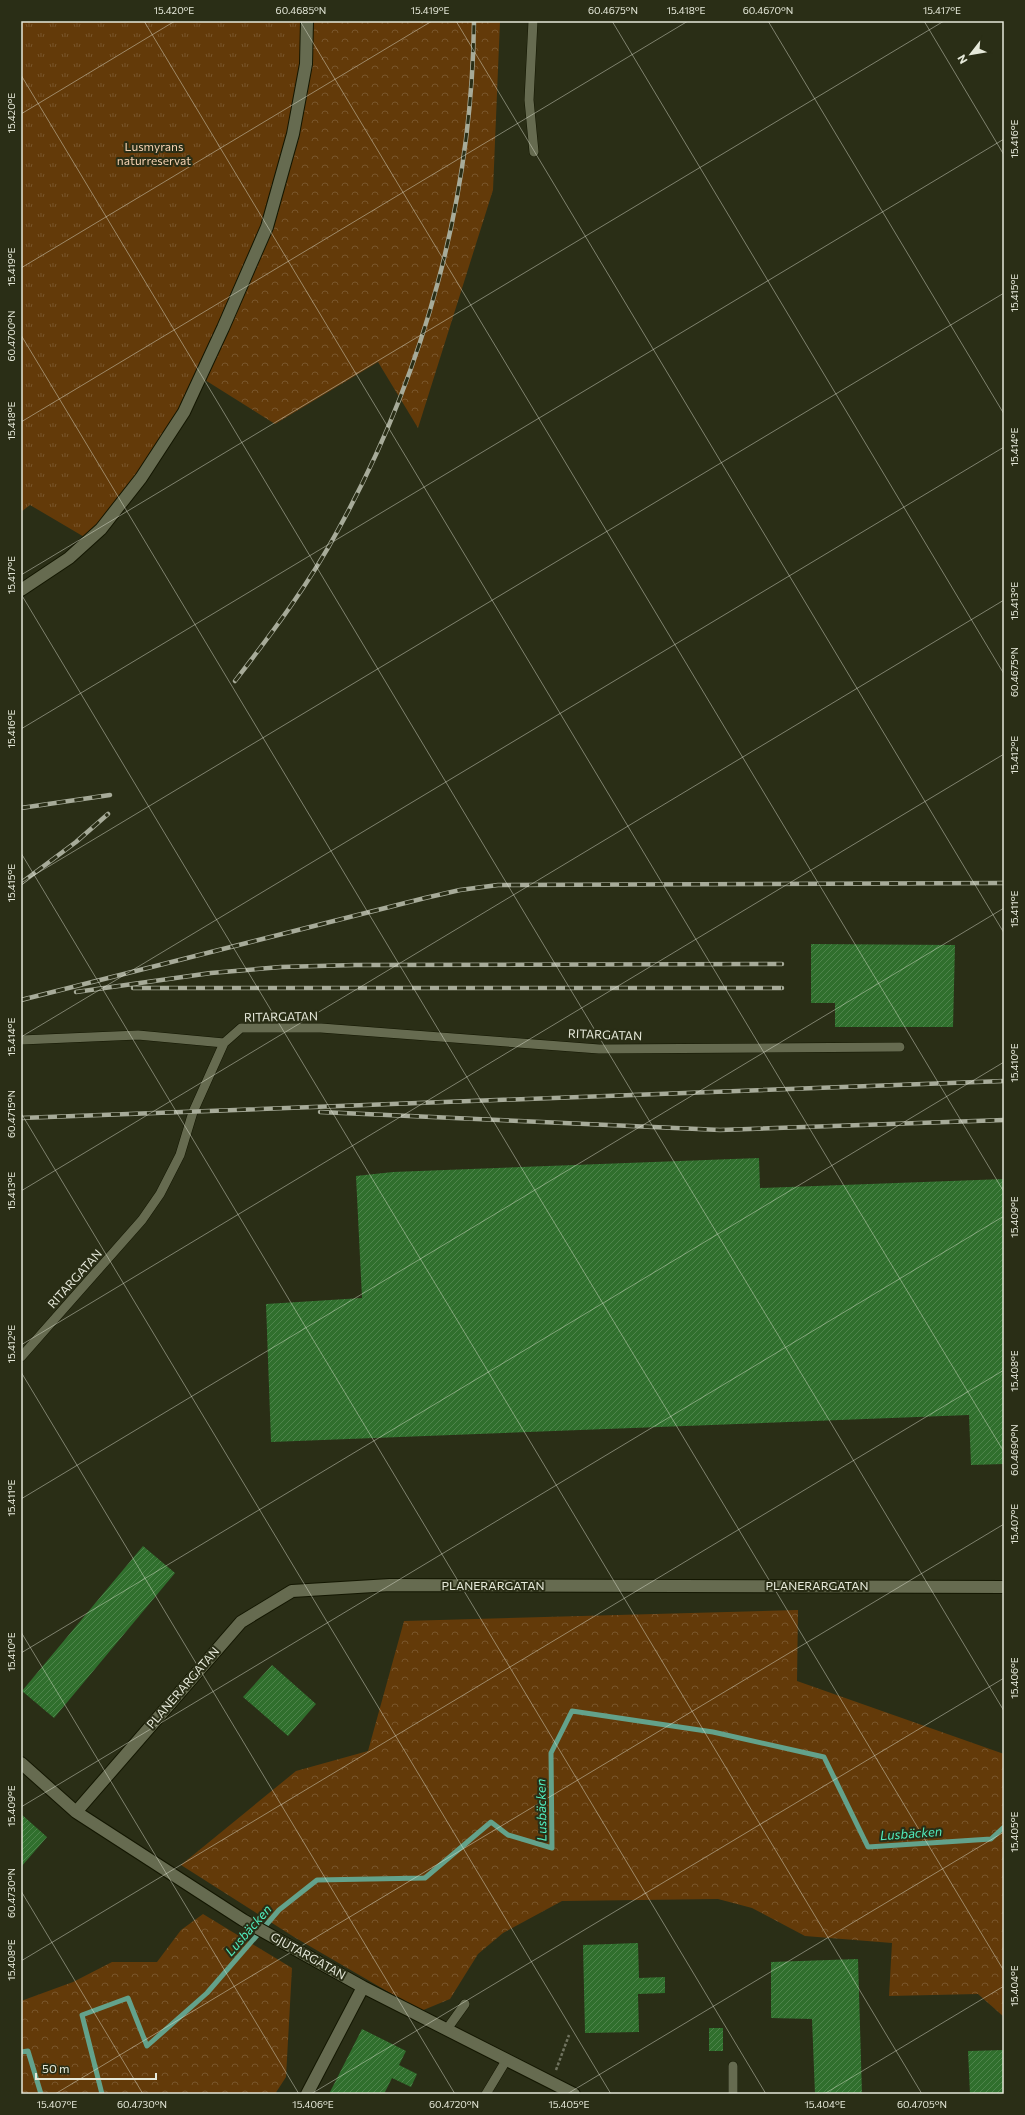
<svg xmlns="http://www.w3.org/2000/svg" width="1025" height="2115" font-family="Commissioner,sans-serif">
  <defs>
    <pattern id="forest-crowns" width="20" height="18" patternUnits="userSpaceOnUse"><rect width="20" height="18" fill="#633a09"/><path d="M2 6a3 3 0 1 1 6 0M12 15a3 3 0 1 1 6 0" fill="none" stroke="#79562c"/></pattern>
    <pattern id="park-tufts" width="24" height="20" patternUnits="userSpaceOnUse"><rect width="24" height="20" fill="#633a09"/><path d="M3 7l-1-3M5 7V3M7 7l1-3M15 17l-1-3M17 17v-4M19 17l1-3" fill="none" stroke="#79562c"/></pattern>
    <pattern id="building-hatch" width="6" height="6" patternUnits="userSpaceOnUse"><rect width="6" height="6" fill="#306f2d"/><path d="M-1 1l2-2M0 6l6-6M5 7l2-2" fill="none" stroke="#4e844b"/></pattern>
  </defs>
  <rect width="100%" height="100%" fill="#2a2e16"/>
  <!-- forest -->
  <path fill="url(#forest-crowns)" d="M21,21H500L493,190L418,428L378,362L275,424L162,353Z
    M798,1610L797,1681L1004,1754V2017L978,1994L889,1996L892,1943L805,1936L752,1908L718,1899L562,1901L503,1933L478,1954L450,1999L421,2011L294,1937L181,1865L296,1771L368,1751L404,1621Z
    M203,1914L292,1968L286,2077L275,2094H21V2001L73,1982L112,1962H157L181,1930Z"/>
  <!-- park -->
  <path fill="url(#park-tufts)" d="M21,21H314V38L294,154L240,309L176,427L86,538L30,505L21,512Z"/>
  <g fill="none" stroke-linecap="round" stroke-linejoin="round">
    <!-- stream -->
    <path stroke="#63a28b" stroke-width="5" d="M21,2052L28,2051L41,2094
      M102,2094L82,2015L128,1998L147,2046L207,1993L279,1910L317,1880L425,1878L491,1822L508,1835L552,1848L551,1753L572,1711L713,1732L824,1757L868,1847L991,1839L1004,1827"/>
  </g>
  <!-- building -->
  <path fill="url(#building-hatch)" d="M811,944L955,945L953,1027H835V1003H811Z
    M759,1158L760,1188L1004,1179V1464L971,1465L969,1415L271,1442L266,1304L362,1298L356,1176L393,1172Z
    M143,1546L175,1573L54,1718L22,1691Z
    M272,1665L316,1704L288,1736L243,1697Z
    M21,1814L47,1837L21,1867Z
    M638,1943L639,1978L665,1977V1993L638,1994L639,2032L585,2033L583,1945Z
    M858,1959L862,2094H815L812,2019L771,2018V1962Z
    M709,2028H723V2051H709Z
    M362,2029L406,2051L399,2065L417,2074L411,2087L392,2078L384,2094H329Z
    M1004,2050V2094H970L968,2051Z"/>
  <g fill="none" stroke-linecap="round" stroke-linejoin="round">
    <defs>
      <path id="lane" d="M533,21L529,100L534,152
        M21,1040L138,1035L224,1043
        M21,1357L142,1220L160,1194L180,1155L193,1112L224,1043L241,1028H321L599,1049L900,1047
        M447,2029L465,2004
        M733,2066V2094
        M486,2094L507,2059"/>
      <path id="street" d="M21,590L69,558L101,529L141,478L184,412L223,328L267,227L293,134L306,64L307,21
        M21,1763L76,1812L243,1920L363,1987L574,2094
        M76,1812L241,1622L292,1591L390,1585L1004,1587
        M307,2094L363,1987"/>
    </defs>
    <!-- lane casing -->
    <use href="#lane" stroke="#131601" stroke-width="10"/>
    <!-- street casing -->
    <use href="#street" stroke="#131601" stroke-width="14"/>
    <!-- path -->
    <path stroke="#70735f" stroke-width="2.5" stroke-dasharray="3 2" stroke-linecap="butt" d="M556,2070L569,2035"/>
    <!-- lane -->
    <use href="#lane" stroke="#666b50" stroke-width="9"/>
    <!-- street -->
    <use href="#street" stroke="#666b50" stroke-width="12"/>
    <defs>
      <path id="rail" d="M235,681C272,633 309,584 338,530C424,374 472,199 474,21
        M21,808L110,795
        M21,883L76,842L108,814
        M133,988H782
        M76,992L211,973L281,967L355,965L782,964
        M21,1000L425,898L460,890L498,885L1004,883
        M320,1112L720,1130L1004,1120
        M21,1118L1004,1081"/>
    </defs>
    <!-- rail casing -->
    <use href="#rail" stroke="#a7ab99" stroke-width="4.5"/>
    <!-- rail -->
    <use href="#rail" stroke="#2a2e16" stroke-width="3" stroke-dasharray="9" stroke-linecap="butt"/>
  </g>
  <!-- ticks -->
  <path fill="none" stroke="#e6e9da" stroke-width="1" stroke-opacity="0.45" d="M144,21L1004,1452M300,21L1004,1192M456,21L1004,933M612,21L1004,674M768,21L1004,414M924,21L1004,155M21,75L1004,1711M21,114L175,21M21,268L432,21M21,335L1004,1971M21,422L688,21M21,575L944,21M21,594L922,2094M21,729L1004,139M21,853L766,2094M21,883L1004,293M21,1037L1004,447M21,1113L611,2094M21,1191L1004,600M21,1345L1004,754M21,1372L455,2094M21,1499L1004,908M21,1632L299,2094M21,1653L1004,1062M21,1807L1004,1216M21,1891L143,2094M21,1961L1004,1370M55,2094L1004,1524M311,2094L1004,1678M567,2094L1004,1832M824,2094L1004,1986"/>
  <g text-anchor="middle" stroke-width="4" stroke-linejoin="round" paint-order="stroke">
    <!-- park labels -->
    <g font-size="12" fill="#f6d2b2" stroke="#2a2e16">
      <text x="154" y="151">Lusmyrans<tspan x="154" dy="14">naturreservat</tspan></text>
    </g>
    <!-- street labels -->
    <g font-size="12" fill="#e6e9da" stroke="#2a2e16">
      <text transform="translate(281 1017) rotate(-1)" y="4">RITARGATAN</text>
      <text transform="translate(605 1035) rotate(2)" y="4">RITARGATAN</text>
      <text transform="translate(75 1279) rotate(-48)" y="4">RITARGATAN</text>
      <text x="493" y="1590">PLANERARGATAN</text>
      <text x="817" y="1590">PLANERARGATAN</text>
      <text transform="translate(183 1688) rotate(-49)" y="4">PLANERARGATAN</text>
      <text transform="translate(308 1956) rotate(29)" y="4">GJUTARGATAN</text>
    </g>
    <!-- water labels -->
    <g font-size="13" font-style="italic" fill="#50edbe" stroke="#2a2e16">
      <text transform="translate(541 1810) rotate(-91)" y="5">Lusbäcken</text>
      <text transform="translate(911 1833) rotate(-4)" y="5">Lusbäcken</text>
      <text transform="translate(248 1930) rotate(-49)" y="5">Lusbäcken</text>
    </g>
  </g>
  <!-- border -->
  <rect width="1025" height="2115" fill="none" stroke="#2a2e16" stroke-width="44"/>
  <!-- north arrow -->
  <g transform="translate(971 54) rotate(239)" stroke="#2a2e16" stroke-width="3" paint-order="stroke">
  <path d="M0-3L7 15L0 10L-7 15Z" fill="#e6e9da"/>
  <text y="-6" font-size="11" font-weight="bold" text-anchor="middle" fill="#e6e9da">N</text>
  </g>
  <!-- scale -->
  <path d="M36 2073v6h120v-6" fill="none" stroke="#e6e9da" stroke-width="2"/>
  <text x="42" y="2073" font-size="12" fill="#e6e9da" stroke="#2a2e16" stroke-width="3" paint-order="stroke">50 m</text>
  <rect x="22" y="22" width="981" height="2071" fill="none" stroke="#e6e9da" stroke-width="1.5"/>
  <g font-size="10" text-anchor="middle" fill="#e6e9da">
    <text x="174" y="14">15.420°E</text>
    <text x="301" y="14">60.4685°N</text>
    <text x="430" y="14">15.419°E</text>
    <text x="613" y="14">60.4675°N</text>
    <text x="686" y="14">15.418°E</text>
    <text x="768" y="14">60.4670°N</text>
    <text x="942" y="14">15.417°E</text>
    <text transform="translate(11 113) rotate(-90)" y="4">15.420°E</text>
    <text transform="translate(1014 139) rotate(-90)" y="4">15.416°E</text>
    <text transform="translate(11 267) rotate(-90)" y="4">15.419°E</text>
    <text transform="translate(1014 293) rotate(-90)" y="4">15.415°E</text>
    <text transform="translate(11 336) rotate(-90)" y="4">60.4700°N</text>
    <text transform="translate(11 421) rotate(-90)" y="4">15.418°E</text>
    <text transform="translate(1014 447) rotate(-90)" y="4">15.414°E</text>
    <text transform="translate(11 575) rotate(-90)" y="4">15.417°E</text>
    <text transform="translate(1014 601) rotate(-90)" y="4">15.413°E</text>
    <text transform="translate(1014 672) rotate(-90)" y="4">60.4675°N</text>
    <text transform="translate(11 729) rotate(-90)" y="4">15.416°E</text>
    <text transform="translate(1014 755) rotate(-90)" y="4">15.412°E</text>
    <text transform="translate(11 883) rotate(-90)" y="4">15.415°E</text>
    <text transform="translate(1014 909) rotate(-90)" y="4">15.411°E</text>
    <text transform="translate(11 1037) rotate(-90)" y="4">15.414°E</text>
    <text transform="translate(1014 1063) rotate(-90)" y="4">15.410°E</text>
    <text transform="translate(11 1114) rotate(-90)" y="4">60.4715°N</text>
    <text transform="translate(11 1191) rotate(-90)" y="4">15.413°E</text>
    <text transform="translate(1014 1217) rotate(-90)" y="4">15.409°E</text>
    <text transform="translate(11 1344) rotate(-90)" y="4">15.412°E</text>
    <text transform="translate(1014 1371) rotate(-90)" y="4">15.408°E</text>
    <text transform="translate(1014 1450) rotate(-90)" y="4">60.4690°N</text>
    <text transform="translate(11 1498) rotate(-90)" y="4">15.411°E</text>
    <text transform="translate(1014 1524) rotate(-90)" y="4">15.407°E</text>
    <text transform="translate(11 1652) rotate(-90)" y="4">15.410°E</text>
    <text transform="translate(1014 1678) rotate(-90)" y="4">15.406°E</text>
    <text transform="translate(11 1806) rotate(-90)" y="4">15.409°E</text>
    <text transform="translate(1014 1832) rotate(-90)" y="4">15.405°E</text>
    <text transform="translate(11 1893) rotate(-90)" y="4">60.4730°N</text>
    <text transform="translate(11 1960) rotate(-90)" y="4">15.408°E</text>
    <text transform="translate(1014 1986) rotate(-90)" y="4">15.404°E</text>
    <text x="57" y="2108">15.407°E</text>
    <text x="142" y="2108">60.4730°N</text>
    <text x="313" y="2108">15.406°E</text>
    <text x="454" y="2108">60.4720°N</text>
    <text x="569" y="2108">15.405°E</text>
    <text x="825" y="2108">15.404°E</text>
    <text x="922" y="2108">60.4705°N</text>
  </g>
</svg>
